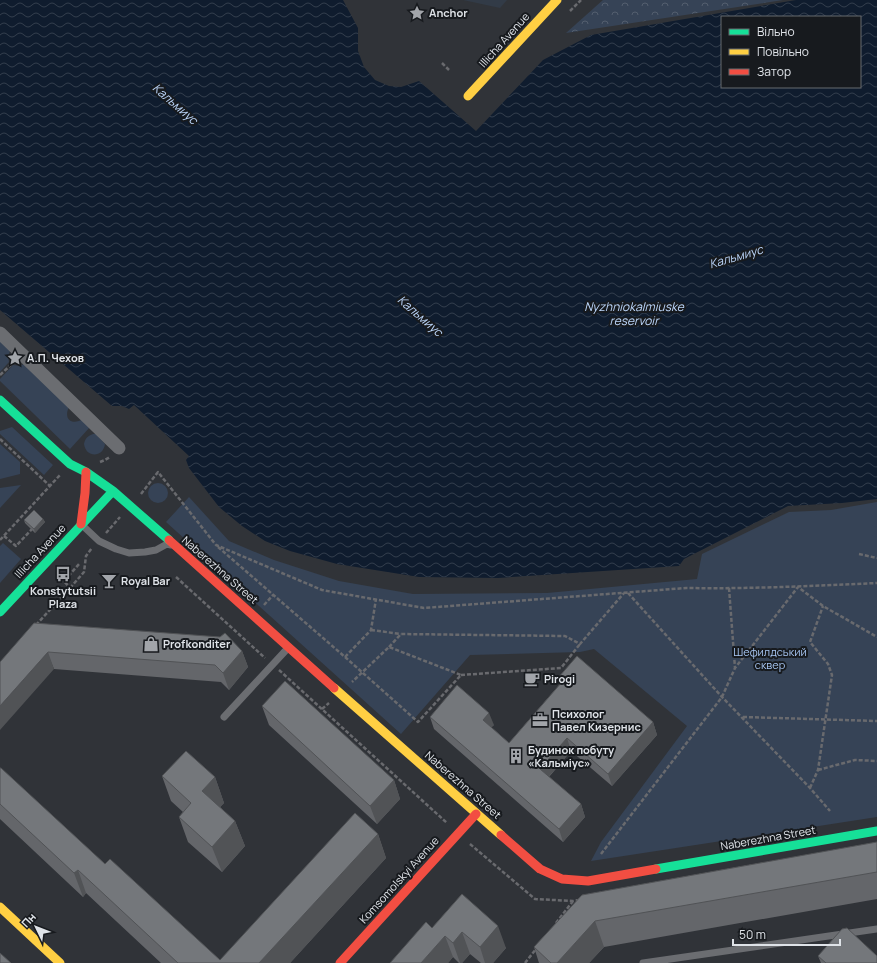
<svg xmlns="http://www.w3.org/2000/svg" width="877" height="963" font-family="Manrope,sans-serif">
  <defs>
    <pattern id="forest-crowns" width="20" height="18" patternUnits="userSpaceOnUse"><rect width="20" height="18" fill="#364356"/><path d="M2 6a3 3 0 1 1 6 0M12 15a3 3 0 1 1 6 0" fill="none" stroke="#535e6e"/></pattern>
    <pattern id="water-waves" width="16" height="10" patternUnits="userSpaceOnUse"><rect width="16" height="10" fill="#0f1c2e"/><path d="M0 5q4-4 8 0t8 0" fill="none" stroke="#323d4c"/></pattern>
  </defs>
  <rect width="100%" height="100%" fill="#303338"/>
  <!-- built -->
  <path fill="#323b47" d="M463,0H507L500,8Z"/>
  <!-- green -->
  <path fill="#364356" d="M0,340L11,350C8,354 8,357 9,362L0,372Z
    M24,364L69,407C63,419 72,426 83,419L90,427L70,449L0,381V379L13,365L20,366Z
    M12,427L53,465L44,475L0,434V431Z
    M93,434H96L105,444C103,458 86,458 84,444C85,438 88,436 93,434Z
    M0,444L20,462V474L0,479Z
    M148 493a10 10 0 1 1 20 0a10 10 0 1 1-20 0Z
    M21,485L0,508V488Z
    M189,497L229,541L274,560L339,581L413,594L547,593L697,579L702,554L789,512L831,510L877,502V817L591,861L601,842L687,726L594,649L580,652L470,655L401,734L166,522Z
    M3,543L21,559L0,583V546Z"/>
  <!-- forest -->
  <path fill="url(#forest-crowns)" d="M603,0H783L566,33Z"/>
  <!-- water -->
  <path fill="url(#water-waves)" fill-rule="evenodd" d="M0,0H343L358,28V51L364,67L375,80L389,86L401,87L419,81L476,131L543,60L591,35L796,0H877V499L842,503L788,506L684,559L679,566L498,578L419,577L337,564L290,551L265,541L242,526L219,507L189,468L186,460L189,456L134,405L129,409L122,406H112L0,310ZM722,17H860V87H722Z"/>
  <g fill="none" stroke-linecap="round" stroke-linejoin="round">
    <!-- path -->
    <path stroke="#696a6e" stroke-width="2.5" stroke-dasharray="4 2" stroke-linecap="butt" d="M570,11L581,0
      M442,63L449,70
      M0,375L13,363
      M0,439L50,486
      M100,462L105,460L110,457
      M141,494L158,472L216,545L322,590L424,608L686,588C750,589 813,586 877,583
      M106,533L120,517
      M4,536L16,546L33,528
      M0,540L60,475
      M218,547L345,657L418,722L461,675L389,647L352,682
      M859,554L877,558
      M176,577L265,658
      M70,588L84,572L86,556L92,548
      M729,588L735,668
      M628,593L722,697L810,788L830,811
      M264,605L273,595
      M36,625L70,588L64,581L80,563
      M371,630L401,634
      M389,647L401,634L565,636L580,644L624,593
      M345,657L371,630L376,599
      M279,670L447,823
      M461,675L561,668L580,644
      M322,709L329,703
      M743,717L877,721
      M818,770L855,760L877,761
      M810,788L818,770L832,675L828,664L810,642L823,606
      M470,844L535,899L573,901L579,900
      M601,854L722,697L735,668L798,587L823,606L877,637
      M556,923L573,901
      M525,963L536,949"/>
    <!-- lane -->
    <path stroke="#6b6d71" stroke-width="7" d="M82,525L99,541L116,549L129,553L145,552L156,550L167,544L171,545
      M224,717L288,648
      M643,963L877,929"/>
    <!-- street -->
    <path stroke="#6b6d71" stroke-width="13" d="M0,333L119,448"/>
    <!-- fast -->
    <path stroke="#16e098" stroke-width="9" d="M0,400L70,464L86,472L113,491L169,540
      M0,612L113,491
      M656,869L877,831"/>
    <!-- slow -->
    <path stroke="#ffcf43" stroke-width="9" d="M468,96L557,0
      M334,688L501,835
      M0,907L60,963"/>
    <!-- jam -->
    <path stroke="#f24e42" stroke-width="9" d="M81,524L85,493L86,472
      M169,540L334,688
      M501,835L540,869L562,879L588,881L656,869
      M340,963L476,814"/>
  </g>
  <!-- wall -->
  <path fill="#64666a" d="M43,519L45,522L35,533L25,523L24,520Z
    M34,623L242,651L248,667L229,690L221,682L54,669Z
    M558,678L653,722L657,735L612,786L571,751L549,777L581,804L585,817L563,842L434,729L430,717L494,725L491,727L509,743L560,684Z
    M262,706L394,780L400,799L377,824L269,725Z
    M0,768L105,864L220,960L378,834L386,858L290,963H161L86,893L83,897L0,819Z
    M162,776L215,777L224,803L220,807L235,821L245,846L222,872L188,842L179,817L183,812L171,801Z
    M877,842V899L604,947L589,963H539L534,947L582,895Z
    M462,894L506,948L493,963H481L470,954L462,963H459L453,957L448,963H390L432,928Z
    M818,956L877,963H821Z"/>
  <!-- shaded-wall -->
  <path fill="#515356" d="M43,519L45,522L35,533L34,529Z
    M242,651L248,667L229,690L223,673Z
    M48,652L54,669L0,730V706Z
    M489,713L494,725L487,732L483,720Z
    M653,722L657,735L612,786L608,774Z
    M567,738L571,751L544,782L540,769Z
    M215,777L224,803L211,817L202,791Z
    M394,780L400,799L377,824L370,806Z
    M581,804L585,817L563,842L559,829Z
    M235,821L245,846L222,872L212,847Z
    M378,834L386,858L290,963H259Z
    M78,870L86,893L83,897L74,873Z
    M595,921L604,947L589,963H557Z
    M498,926L506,948L493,963H485L480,947Z
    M462,932L470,954L462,963H460L453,943Z
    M445,936L453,957L448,963H421Z"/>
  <!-- building -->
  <path fill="#74777b" stroke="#515356" d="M34,510L43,519L34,529L24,520Z
    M34,623L220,637L225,633L242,651L223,673L215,665L48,652L0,706V662Z
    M577,656L653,722L608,774L567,738L540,769L581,804L559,829L430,717L457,685L489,713L483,720L509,743L562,682L558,678Z
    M285,681L394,780L370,806L262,706Z
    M186,751L215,777L202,791L235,821L212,847L179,817L191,803L162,776Z
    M0,768H1L105,864L110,859L220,960L355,813L378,834L259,963H178L78,870L74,873L0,804Z
    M877,842V872L595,921L557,963H551L534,947L582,895Z
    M462,894L498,926L480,947L462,932L453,943L445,936L421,963H390L426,922L432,928Z
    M847,928L877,956V963H826L818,956L842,929Z
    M0,953L11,963H0Z"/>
  <!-- icons -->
  <defs>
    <symbol id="sight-bare" viewBox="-9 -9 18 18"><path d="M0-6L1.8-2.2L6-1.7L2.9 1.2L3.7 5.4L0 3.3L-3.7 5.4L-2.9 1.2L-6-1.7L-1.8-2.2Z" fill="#a2a5aa" stroke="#171a1e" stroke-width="2.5" paint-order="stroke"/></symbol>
    <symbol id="bus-bare" viewBox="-9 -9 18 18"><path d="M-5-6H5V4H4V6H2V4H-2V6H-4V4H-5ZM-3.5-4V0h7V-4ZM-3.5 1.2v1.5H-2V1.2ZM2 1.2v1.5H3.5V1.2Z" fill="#a2a5aa" stroke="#171a1e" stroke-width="2.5" paint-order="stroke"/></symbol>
    <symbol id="bar-bare" viewBox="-9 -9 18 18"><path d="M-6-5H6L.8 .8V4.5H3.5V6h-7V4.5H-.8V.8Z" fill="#a2a5aa" stroke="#171a1e" stroke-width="2.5" paint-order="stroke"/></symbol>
    <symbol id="shop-bare" viewBox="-9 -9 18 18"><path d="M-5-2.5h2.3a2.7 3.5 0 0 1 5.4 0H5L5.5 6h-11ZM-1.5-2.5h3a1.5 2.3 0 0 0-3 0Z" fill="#a2a5aa" stroke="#171a1e" stroke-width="2.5" paint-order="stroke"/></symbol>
    <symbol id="cafe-bare" viewBox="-9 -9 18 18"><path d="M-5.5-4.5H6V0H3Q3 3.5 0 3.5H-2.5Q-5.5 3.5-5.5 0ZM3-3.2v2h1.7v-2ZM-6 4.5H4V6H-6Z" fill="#a2a5aa" stroke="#171a1e" stroke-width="2.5" paint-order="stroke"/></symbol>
    <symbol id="office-bare" viewBox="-9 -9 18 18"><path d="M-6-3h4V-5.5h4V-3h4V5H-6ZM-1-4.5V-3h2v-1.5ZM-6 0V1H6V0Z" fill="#a2a5aa" stroke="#171a1e" stroke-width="2.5" paint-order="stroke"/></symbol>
    <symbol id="building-bare" viewBox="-9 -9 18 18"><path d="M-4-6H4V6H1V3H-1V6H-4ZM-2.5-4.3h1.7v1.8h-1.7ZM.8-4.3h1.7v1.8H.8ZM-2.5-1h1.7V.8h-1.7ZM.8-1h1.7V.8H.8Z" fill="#a2a5aa" stroke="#171a1e" stroke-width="2.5" paint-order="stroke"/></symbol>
  </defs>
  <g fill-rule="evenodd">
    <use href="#sight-bare" x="406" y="2" width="22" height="22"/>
    <use href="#sight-bare" x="4" y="347" width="22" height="22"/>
    <use href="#bus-bare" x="52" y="563" width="22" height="22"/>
    <use href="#bar-bare" x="98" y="570" width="22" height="22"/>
    <use href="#shop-bare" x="140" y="633" width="22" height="22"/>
    <use href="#cafe-bare" x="521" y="668" width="22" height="22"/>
    <use href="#office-bare" x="529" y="709" width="22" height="22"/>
    <use href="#building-bare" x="505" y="745" width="22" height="22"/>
  </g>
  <g text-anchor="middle" stroke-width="4" stroke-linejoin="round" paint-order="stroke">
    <!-- poi labels -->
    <g font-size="11" font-weight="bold" fill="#dfe3e8" stroke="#171a1e" text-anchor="start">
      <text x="429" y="17">Anchor</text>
      <text x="27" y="362">А.П. Чехов</text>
      <text x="121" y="585">Royal Bar</text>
      <text x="63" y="595" text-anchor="middle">Konstytutsii<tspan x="63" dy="13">Plaza</tspan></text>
      <text x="163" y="648">Profkonditer</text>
      <text x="544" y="683">Pirogi</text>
      <text x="552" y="718">Психолог<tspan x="552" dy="13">Павел Кизернис</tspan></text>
      <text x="528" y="754">Будинок побуту<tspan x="528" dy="13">«Кальміус»</tspan></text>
    </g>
    <!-- street labels -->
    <g font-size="11" fill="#dfe3e8" stroke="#171a1e">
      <text transform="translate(504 40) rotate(-48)" y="4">Illicha Avenue</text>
      <text transform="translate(40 551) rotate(-47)" y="4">Illicha Avenue</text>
      <text transform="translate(220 570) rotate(41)" y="4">Naberezhna Street</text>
      <text transform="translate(463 785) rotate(41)" y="4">Naberezhna Street</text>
      <text transform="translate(768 838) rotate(-10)" y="4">Naberezhna Street</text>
      <text transform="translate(399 880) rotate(-48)" y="4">Komsomolskyi Avenue</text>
    </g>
    <!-- park labels -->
    <g font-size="11" fill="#a8c7f4" stroke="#171a1e">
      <text x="770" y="656">Шефилдський<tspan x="770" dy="13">сквер</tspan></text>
    </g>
    <!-- water labels -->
    <g font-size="12" font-style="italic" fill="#bcd6fa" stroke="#171a1e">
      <text transform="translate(175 104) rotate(41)" y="4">Кальмиус</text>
      <text transform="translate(736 257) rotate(-16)" y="4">Кальмиус</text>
      <text x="634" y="311">Nyzhniokalmiuske<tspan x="634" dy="14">reservoir</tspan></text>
      <text transform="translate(420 316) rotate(41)" y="4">Кальмиус</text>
    </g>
  </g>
  <!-- legend -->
  <rect x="721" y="16" width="140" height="72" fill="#171a1e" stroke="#676a6f"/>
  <rect x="729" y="29" width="20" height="6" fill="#16e098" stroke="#676a6f"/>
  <text x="757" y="36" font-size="12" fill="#dfe3e8">Вільно</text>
  <rect x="729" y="49" width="20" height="6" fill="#ffcf43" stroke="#676a6f"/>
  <text x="757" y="56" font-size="12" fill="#dfe3e8">Повільно</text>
  <rect x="729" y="69" width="20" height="6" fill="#f24e42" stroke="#676a6f"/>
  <text x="757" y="76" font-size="12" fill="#dfe3e8">Затор</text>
  <!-- north arrow -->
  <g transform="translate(36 927) rotate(313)" stroke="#171a1e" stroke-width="3" paint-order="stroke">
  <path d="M0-3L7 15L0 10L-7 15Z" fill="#dfe3e8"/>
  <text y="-6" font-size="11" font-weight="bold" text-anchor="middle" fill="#dfe3e8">Пн</text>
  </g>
  <!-- scale -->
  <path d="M733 939v6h107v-6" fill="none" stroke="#dfe3e8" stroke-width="2"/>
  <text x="739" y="939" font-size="12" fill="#dfe3e8" stroke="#171a1e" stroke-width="3" paint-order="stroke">50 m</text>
</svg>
